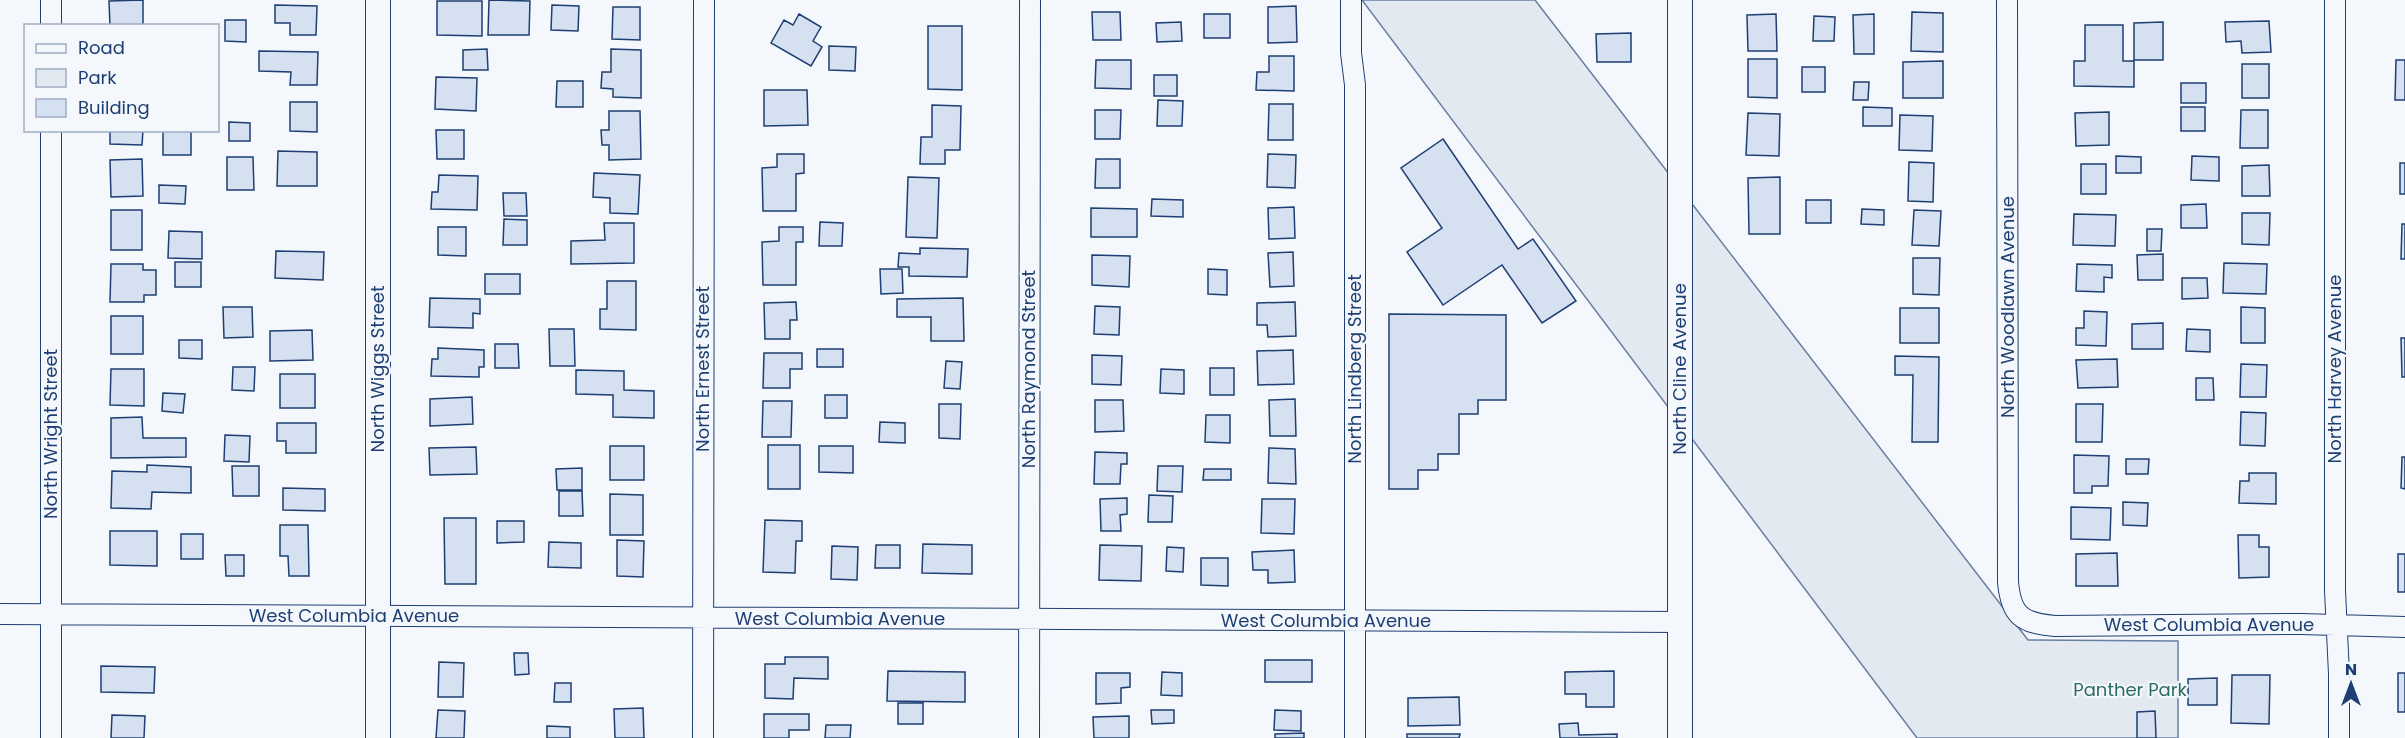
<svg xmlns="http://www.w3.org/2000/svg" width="2405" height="738" font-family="Poppins,sans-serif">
  <rect width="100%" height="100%" fill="#f4f7fb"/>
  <!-- green -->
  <path fill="#e3e9f0" stroke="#687fa3" stroke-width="1.5" d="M1362,0H1535L2028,640L2178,641V738H1917Z"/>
  <!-- building -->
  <path fill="#d5e0f0" stroke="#1d3f73" stroke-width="1.5" d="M143,0V26H110L109,1Z
    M489,0L530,1L529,35H488Z
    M437,1H482V36L437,35Z
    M275,5L317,6L316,35H290V23H275Z
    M552,5L579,6L578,31L551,30Z
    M1296,6L1297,42L1268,43V7Z
    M613,7H640V40L612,39Z
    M1092,12H1120L1121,40H1093Z
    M1912,12L1943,13V52L1911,51Z
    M799,14L821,27L813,41L822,47L811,66L771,43L784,20L793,25Z
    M1204,14H1230V38H1204Z
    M1776,14L1777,51H1748L1747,15Z
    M1874,14V54H1854L1853,15Z
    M1814,16L1835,17L1834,41H1813Z
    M225,20H246V42L225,41Z
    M2269,21L2271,52L2242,53L2241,41L2226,42L2225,22Z
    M1181,22L1182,41L1157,42L1156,23Z
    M2163,22V60H2134V23Z
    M2085,25H2123V61H2134V87L2074,86V61H2085Z
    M928,26H962V90L928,89Z
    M1631,33V62H1597L1596,34Z
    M829,46L856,47L855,71L829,70Z
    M487,49L488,70H463V50Z
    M611,49L641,50V98L613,97V89L601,88L602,72H611Z
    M259,51L318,52L317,85H290L291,72L259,71Z
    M1269,56H1294V91L1256,90L1257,72H1269Z
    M1748,59H1777V98L1748,97Z
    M1096,60H1131V89L1095,88Z
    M2396,60H2405V100H2395Z
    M1943,61V98H1903V62Z
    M2242,64H2269V98H2242Z
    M1802,67H1825V92H1802Z
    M1154,75H1177V96H1154Z
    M436,77L477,78L476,111L435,109Z
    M557,81H583V107H556Z
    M1854,82H1869L1868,100H1853Z
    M2181,83H2206V103H2181Z
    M764,90H807L808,125L764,126Z
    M1158,100L1183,101L1182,126H1157Z
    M290,102H317V132L290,131Z
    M1269,104H1293V140H1268Z
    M932,105L961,106L960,150H945V164H920L921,137H932Z
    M1863,107L1892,108V126H1863Z
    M2181,107H2205V131H2181Z
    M1095,110H1121L1120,139H1095Z
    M2241,110H2268V148H2240Z
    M609,111H640L641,159L609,160V145H602L601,130H609Z
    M2109,112V145L2076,146L2075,113Z
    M1748,113L1780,114L1779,156L1746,155Z
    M1900,115L1933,116L1932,151L1899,150Z
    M229,122L250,123V141H229Z
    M110,130H143L142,145L110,144Z
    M163,130H191V155H163Z
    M436,130H464V159H437Z
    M1443,139L1518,249L1533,239L1576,301L1542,323L1502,265L1443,305L1407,252L1442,228L1401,168Z
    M278,151L317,152V186H277Z
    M777,154H804V173L796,174V211H763L762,168L777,167Z
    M1268,154L1296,155L1295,188L1267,187Z
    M2116,156L2141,157V173H2116Z
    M2192,156L2219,157V181L2191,180Z
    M227,157H253L254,190H227Z
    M142,159L143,196L111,197L110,160Z
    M1096,159H1120V188H1095Z
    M1909,162L1934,163L1933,202L1908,201Z
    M2400,163H2405V194H2400Z
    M2081,164H2106V194H2081Z
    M2269,165L2270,196H2242V166Z
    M594,173L640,175L638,214L610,213V198L593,197Z
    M439,175L478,176L477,210L431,209L432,192H438Z
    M908,177L939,178L937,238L906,237Z
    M1780,177V234H1749L1748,178Z
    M159,185L186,186L185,204L159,203Z
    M503,193H526L527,216H504Z
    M1152,199L1183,200V217L1151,216Z
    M1806,200H1831V223H1806Z
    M2206,204L2207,228H2181V205Z
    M1294,207L1295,238L1269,239L1268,208Z
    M1091,208L1137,209V237H1091Z
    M1862,209L1884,210V225L1861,224Z
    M111,210H142V250H111Z
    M1914,210L1941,211L1939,246L1912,245Z
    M2242,213H2270L2269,245L2242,244Z
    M2074,214L2116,215L2115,246L2073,245Z
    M504,219L527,220V245H503Z
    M820,222L843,223L842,246H819Z
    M604,223H634V263L571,264V241L605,240Z
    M2402,224H2405V259H2401Z
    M438,227H466V256L438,255Z
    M779,227H803V242H796V285H763L762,242L779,241Z
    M2147,229H2162L2161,251H2147Z
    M169,231L202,232V259L168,258Z
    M920,248L968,249L967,277L909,276V267H898L899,253L920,254Z
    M276,251L324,252L323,280L275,278Z
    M1293,252L1294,286L1270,287L1268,253Z
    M2163,254V280H2138L2137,255Z
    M1092,255L1130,256L1129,287L1092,285Z
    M1913,258H1940L1939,295L1913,294Z
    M175,262H201V287H175Z
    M2224,263L2267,264L2266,294L2223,293Z
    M111,264H143V270H156V295H144V302H110Z
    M2077,264L2112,265V278L2104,277V292L2076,291Z
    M880,269H902L903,293L881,294Z
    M1208,269L1227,270V295L1208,294Z
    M485,274H520V294H485Z
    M2182,278H2207L2208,298L2182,299Z
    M607,281H636V330L600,329V309H607Z
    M430,298L480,299V314L473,313V328L429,327Z
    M963,298L964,341H931V317H897V299Z
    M796,302L797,320H790V339H765L764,303Z
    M1295,302L1296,336L1268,337L1267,325H1257V303Z
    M1095,306L1120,307L1119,335L1094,334Z
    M223,307H252L253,337L224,338Z
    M2241,307L2265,308V343H2241Z
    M1900,308H1939V343H1900Z
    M2084,311L2107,312L2106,346L2076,345V328H2084Z
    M1389,314L1506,315V400H1478V414H1459V454H1438V470H1418V489H1389Z
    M111,316H143V354H111Z
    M2163,323V349H2132V324Z
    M549,329H574L575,366H550Z
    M2187,329L2210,330V352L2186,351Z
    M312,330L313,360L270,361V331Z
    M2401,338H2405V377H2402Z
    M179,340H202V359L179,358Z
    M495,344H518L519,368H495Z
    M438,348L484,350V367H479V377L431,376L432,359H438Z
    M817,349H843V367H817Z
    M1293,350L1294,384L1258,385L1257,351Z
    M764,353H802V369H790V388H763Z
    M1092,355L1122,356L1121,385L1092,384Z
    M1895,356L1939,357L1938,442H1912L1913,375H1895Z
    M2117,359L2118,387L2078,388L2076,360Z
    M946,361L962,362L960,389L944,388Z
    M2241,364L2267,365L2266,397H2240Z
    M233,367H255L254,391L232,390Z
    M1210,368H1234V395H1210Z
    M111,369H144V406L110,405Z
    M1161,369L1184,370V394L1160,393Z
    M576,370L624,371V390L654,391V418L613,417V395L576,394Z
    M280,374H315V408H280Z
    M2196,378H2213L2214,400H2196Z
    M163,393L185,394L183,413L162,411Z
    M825,395H847V418H825Z
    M472,397L473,424L430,426V399Z
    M1295,399L1296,436H1270L1269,400Z
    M1095,400H1123L1124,431L1095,432Z
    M763,401H792L791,437H762Z
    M939,404H961L960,439L939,438Z
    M2076,404H2103L2102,442H2076Z
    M2241,412L2266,413L2265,446L2240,445Z
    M1206,415H1230V443L1205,442Z
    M142,417L143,438H186V457L111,458V418Z
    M880,422L905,423V443L879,442Z
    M277,423H316V453H286V441H277Z
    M225,435L250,436L249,462L224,461Z
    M768,445H800V489H768Z
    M610,446H644V480H610Z
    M819,446H853V473L819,472Z
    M476,447L477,474L430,475L429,448Z
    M1269,448L1295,449L1296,484L1268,483Z
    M1095,452L1127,453V464H1121L1120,484H1094Z
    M2074,455L2109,456L2108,486H2092V493H2074Z
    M2402,457H2405V489L2401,488Z
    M2126,459H2149L2148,474H2126Z
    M147,465L191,467V493L152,492L151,509L111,508L112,471L147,472Z
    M232,466H259V496H233Z
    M1158,466H1183L1182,492L1157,491Z
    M582,468V490H557L556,469Z
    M1204,469H1231V480H1203Z
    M2249,473H2276V504L2239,503L2240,481H2249Z
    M283,488L325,489V511L283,510Z
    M559,491H582L583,516H559Z
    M610,494L643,495V535H610Z
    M1149,495L1173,496L1172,522H1148Z
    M1127,498V514L1120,515L1121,531H1101L1100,499Z
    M1262,499H1295L1294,534L1261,533Z
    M2123,502L2148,503L2147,526L2123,525Z
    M2071,507L2111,508L2110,540L2071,539Z
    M444,518H476V584H445Z
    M765,520L802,521V541H796L795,573L763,572Z
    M497,521H524V542L497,543Z
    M280,525H308L309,576H289L288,556H280Z
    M110,531H157V566L110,565Z
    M181,534H203V559H181Z
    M2238,535H2259V547H2269V577L2239,578Z
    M617,540L644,541L643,577L617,576Z
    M549,542L581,543V568L548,567Z
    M923,544L972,545V574L922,573Z
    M876,545H900V568H875Z
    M1100,545L1142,546L1141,581L1099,580Z
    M832,546L858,547L857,580L831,579Z
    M1167,547L1184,548L1183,572L1166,571Z
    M1294,550L1295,582L1268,583V570H1253L1252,552Z
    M2117,553L2118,586H2076V554Z
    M2398,554H2405V592H2398Z
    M225,555H244V576H226Z
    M1201,558H1228V586L1201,585Z
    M514,653H528L529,674L515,675Z
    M785,657H828V679L794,678L793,699L765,698V664H785Z
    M1265,660H1312V682H1265Z
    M439,662L464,663L463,697H438Z
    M101,666L155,667L154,693L101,692Z
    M888,671L965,672V702L887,701Z
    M1614,671V707H1586V694H1565V672Z
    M1162,672L1182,673V696L1161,695Z
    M1096,673H1130V687L1121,688V703L1096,704Z
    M2398,673H2405V712H2398Z
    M2232,675H2270L2269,724L2231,723Z
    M2217,678V705H2188V679Z
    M555,683H571V702H554Z
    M1459,697L1460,725L1408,726V698Z
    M898,703H923V724H898Z
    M643,708L644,738H615L614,709Z
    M438,710L465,711L464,738H436Z
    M1151,710H1174V723L1152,724Z
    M1275,710L1301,711V731L1274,730Z
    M2155,711L2156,738H2137V712Z
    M764,714H809V730H789V738H764Z
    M112,715L145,716L144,738H111Z
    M1129,716V738H1094L1093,717Z
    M1578,723L1579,735L1617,734V738H1560L1559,724Z
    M826,725H851L850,738H825Z
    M547,726L570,727V738H547Z
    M1304,733V738H1275V734Z
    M1407,734H1460L1459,738H1407Z"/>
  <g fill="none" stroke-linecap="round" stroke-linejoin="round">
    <defs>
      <path id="minor" d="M1351,0V53L1355,85V738
        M2007,0L2008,582C2011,616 2022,623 2055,626L2301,624L2405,627
        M2335,0V591L2339,674V738
        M51,26V0
        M0,614L1680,622
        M51,738V130
        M703,738L704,0
        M1029,738L1030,0"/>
      <path id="tertiary" d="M378,0V738
        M1680,738V0"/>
    </defs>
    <!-- minor casing -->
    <use href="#minor" stroke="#1d3f73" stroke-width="22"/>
    <!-- tertiary casing -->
    <use href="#tertiary" stroke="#1d3f73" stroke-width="26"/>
    <!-- minor -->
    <use href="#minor" stroke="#f4f7fb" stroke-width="20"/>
    <!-- tertiary -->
    <use href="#tertiary" stroke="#f4f7fb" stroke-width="24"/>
  </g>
  <g text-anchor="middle" stroke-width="4.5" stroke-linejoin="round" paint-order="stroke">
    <!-- street labels -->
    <g font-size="18" fill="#1d3f73" stroke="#f4f7fb">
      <text transform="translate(2008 307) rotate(-90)" y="6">North Woodlawn Avenue</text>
      <text transform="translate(378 369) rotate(-90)" y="6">North Wiggs Street</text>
      <text transform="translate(703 369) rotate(-90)" y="6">North Ernest Street</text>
      <text transform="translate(1029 369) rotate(-90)" y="6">North Raymond Street</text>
      <text transform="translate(1355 369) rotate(-90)" y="6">North Lindberg Street</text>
      <text transform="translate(1680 369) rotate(-90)" y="6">North Cline Avenue</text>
      <text transform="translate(2335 369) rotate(-90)" y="6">North Harvey Avenue</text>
      <text transform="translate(51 434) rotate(-90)" y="6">North Wright Street</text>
      <text x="354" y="622">West Columbia Avenue</text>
      <text x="840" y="625">West Columbia Avenue</text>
      <text x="1326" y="627">West Columbia Avenue</text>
      <text x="2209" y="631">West Columbia Avenue</text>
    </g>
    <!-- park labels -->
    <g font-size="18" fill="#2c6c60" stroke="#f4f7fb">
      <text x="2130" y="696">Panther Park</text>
    </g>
  </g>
  <!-- legend -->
  <rect x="24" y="24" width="195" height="108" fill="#f4f7fb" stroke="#9eadc5" stroke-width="1.5"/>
  <rect x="36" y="44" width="30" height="9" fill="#f4f7fb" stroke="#9eadc5" stroke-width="1.5"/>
  <text x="78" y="54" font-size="18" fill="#1d3f73">Road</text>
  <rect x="36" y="69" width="30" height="18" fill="#e3e9f0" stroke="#9eadc5" stroke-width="1.5"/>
  <text x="78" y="84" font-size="18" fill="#1d3f73">Park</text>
  <rect x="36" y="99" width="30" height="18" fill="#d5e0f0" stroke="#9eadc5" stroke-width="1.5"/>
  <text x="78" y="114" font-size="18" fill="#1d3f73">Building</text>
  <!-- north arrow -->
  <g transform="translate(2351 684)" stroke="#f4f7fb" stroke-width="4.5" paint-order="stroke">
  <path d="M0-4.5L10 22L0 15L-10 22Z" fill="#1d3f73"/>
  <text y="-9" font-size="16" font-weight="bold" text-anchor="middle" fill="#1d3f73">N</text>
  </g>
</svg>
